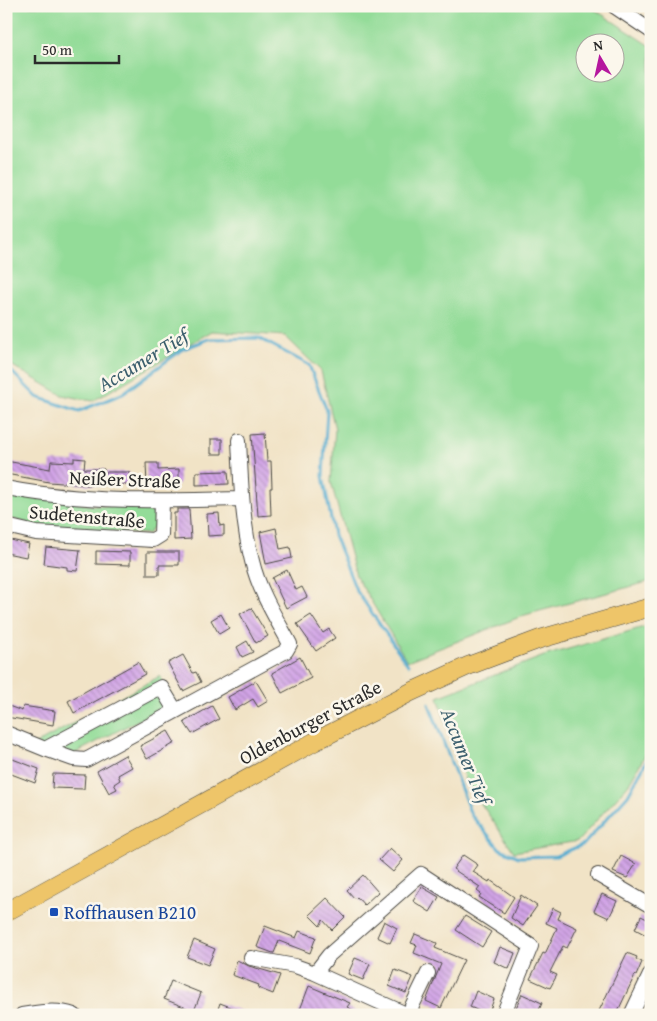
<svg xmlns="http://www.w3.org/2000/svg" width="657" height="1021" font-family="'Gentium Book Plus',serif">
  <defs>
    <pattern id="building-back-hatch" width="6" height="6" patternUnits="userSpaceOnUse" patternTransform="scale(1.25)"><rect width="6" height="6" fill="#d2a4e7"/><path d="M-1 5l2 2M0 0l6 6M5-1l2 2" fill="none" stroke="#ab86bb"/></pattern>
  </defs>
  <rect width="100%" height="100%" fill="#fbf7ec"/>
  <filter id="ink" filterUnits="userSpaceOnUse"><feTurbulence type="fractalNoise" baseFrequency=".02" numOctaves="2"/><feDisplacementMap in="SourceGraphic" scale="10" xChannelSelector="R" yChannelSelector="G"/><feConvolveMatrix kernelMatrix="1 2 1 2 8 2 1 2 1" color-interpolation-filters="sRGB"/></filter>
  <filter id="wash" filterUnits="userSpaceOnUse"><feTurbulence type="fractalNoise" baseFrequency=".0096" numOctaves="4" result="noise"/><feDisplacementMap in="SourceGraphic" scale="20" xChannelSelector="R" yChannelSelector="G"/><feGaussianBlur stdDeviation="1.12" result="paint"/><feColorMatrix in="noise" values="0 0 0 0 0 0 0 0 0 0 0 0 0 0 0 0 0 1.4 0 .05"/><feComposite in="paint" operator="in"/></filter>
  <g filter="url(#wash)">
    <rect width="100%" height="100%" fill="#f1e3c6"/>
    <!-- green -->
    <path fill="#93dc98" stroke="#5f8462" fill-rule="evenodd" d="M6,6H589L651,46V581L525,615L407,661L356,576L331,482L335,429L321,371L285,336L212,331L93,401L62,395L6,362ZM584,42H614V72H584Z
      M6,494L99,506L143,507L154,514L155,525L148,534L37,526L6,517Z
      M651,625V745L628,785L578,841L514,852L465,780L438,697L544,656Z
      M160,676L175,701L64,759L32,746Z"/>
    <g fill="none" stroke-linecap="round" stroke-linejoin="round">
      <!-- stream -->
      <path stroke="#52abcf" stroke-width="3" d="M6,366L37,397L79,411L122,394L183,349L209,339L259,338L309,365L327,411L323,476L334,535L356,590L408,665
        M429,704L471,815L500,849L519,857L556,856L584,844L628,795L651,753"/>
    </g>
    <g id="blocks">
      <!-- building -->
      <path fill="url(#building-back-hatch)" d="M265,433L267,461H271L272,488H270L271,515L258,516L252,434Z
        M211,439H222V454H211Z
        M74,458L85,459L84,469H104V472H129L130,484L88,485L49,482L6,474V461L50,469L51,461L74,462Z
        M146,463H158V470L179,469V485L147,486Z
        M228,471L229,484L196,485V472Z
        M177,509H189L191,539L174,540V513H177Z
        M219,513L220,526L224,525V535L208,536L207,514Z
        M276,528L280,549L290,547L292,558L266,564L260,532Z
        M6,539L29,544L26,557L6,553Z
        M46,547L80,550L77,571L67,570V567L44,564Z
        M96,551L130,552V565L96,564Z
        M147,552H179V565H159V575H147Z
        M287,570L296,590L302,587L307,597L286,608L272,578Z
        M251,608L268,636L256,643L240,614Z
        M221,614L229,628L219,634L211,620Z
        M311,615L323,633L329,629L335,638L316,651L297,624Z
        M247,641L253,652L242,657L237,647Z
        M183,655L193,673L196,672L201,682L183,691L168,663Z
        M300,657L311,678L282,693L272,673Z
        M138,662L145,674L74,713L68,701Z
        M256,681L268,701L258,707L253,699L235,710L228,697Z
        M6,705L22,711L23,706L55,711L53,725L6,717Z
        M212,706L219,719L192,734L184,722Z
        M168,731L175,743L147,759L140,746Z
        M125,755L132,767L118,775L120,780L114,784L117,789L109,793L97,771Z
        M10,758L39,769L35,783L6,772Z
        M53,774L85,775L84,789L52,788Z
        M390,848L403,860L393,872L379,860Z
        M463,855L478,865L473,872L489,882L490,880L514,897L504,913L479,897L481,894L477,891L480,887L453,869Z
        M621,856L636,864L627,878L613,872Z
        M363,875L378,892L364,905L357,897L355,899L347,890Z
        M422,887L439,897L430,912L413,901Z
        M602,894L617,901L609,918L594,911Z
        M521,895L537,906L523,926L511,918Z
        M327,898L345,917L332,930L323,920L320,926L309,915Z
        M553,908L561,912L558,919L577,928L567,948L563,946L550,972L557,975L550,988L530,979L543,953L545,954L557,928L546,923Z
        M465,916L491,932L482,947L456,930Z
        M641,916L651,921V931L648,936L635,929Z
        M384,921L397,928L390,943L377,937Z
        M265,926L296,938L299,931L316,937L310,953L279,941L274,953H273L257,947Z
        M415,934L437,943L435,948L464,960L441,1008L426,1001L441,964L414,953L417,945L411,943Z
        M194,940L215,949L208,965L187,957Z
        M500,947L515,953L509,969L494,962Z
        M627,953L637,957L636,959L642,962L636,976L635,975L616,1015H597Z
        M355,958L370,964L363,980L348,974Z
        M237,960L249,966L280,975L273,994L258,988L259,985L232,975Z
        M395,970L413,977L406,993L389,986Z
        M171,981L201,993L194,1011L164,999Z
        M309,986L350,1003L347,1007L362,1015H298Z
        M476,991L494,999L488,1015L470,1007Z
        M522,994L542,1003L537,1015H513Z
        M220,1003L249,1014V1015H216Z"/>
    </g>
  </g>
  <g filter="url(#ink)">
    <use href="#blocks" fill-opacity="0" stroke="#494742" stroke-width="1"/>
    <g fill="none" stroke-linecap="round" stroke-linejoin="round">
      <defs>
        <path id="minor" d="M614,6L651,31
          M6,488C84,503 163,501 242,499
          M6,526L36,533L153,540L161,535L162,501
          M6,733L45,749L161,687L175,710
          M45,749L73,759L86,760L286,651L290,644C276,618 259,591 252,561C242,522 241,480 239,440
          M598,875L651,906
          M251,958L295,966L315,973L329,955L421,874L531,946L503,1015
          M315,973L408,1015
          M22,1015C39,1012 57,1009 74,1015
          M410,1015L412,1006L428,973
          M631,1015L651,973"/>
        <path id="major" d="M6,912L314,742L411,692L468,666L540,639L651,607"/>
      </defs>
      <!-- minor casing -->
      <use href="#minor" stroke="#494742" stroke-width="16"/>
      <!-- major casing -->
      <use href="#major" stroke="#494742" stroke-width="19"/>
      <!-- minor -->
      <use href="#minor" stroke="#fff" stroke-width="14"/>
      <!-- major -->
      <use href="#major" stroke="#eec569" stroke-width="18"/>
    </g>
  </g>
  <!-- markers -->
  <rect fill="#1a4fb4" stroke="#fbf7ec" stroke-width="2" x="49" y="907" width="10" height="10" rx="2.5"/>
  <g text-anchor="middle" stroke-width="5" stroke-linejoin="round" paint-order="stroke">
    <!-- street labels -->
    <g font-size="19" fill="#2b2b2b" stroke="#fbf7ec">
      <text transform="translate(125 479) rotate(2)" y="7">Neißer Straße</text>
      <text transform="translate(87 516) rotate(5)" y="7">Sudetenstraße</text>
      <text transform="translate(310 722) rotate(-28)" y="7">Oldenburger Straße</text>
    </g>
    <!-- transit labels -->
    <g font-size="19" fill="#164399" stroke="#fbf7ec" text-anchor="start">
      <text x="64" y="919">Roffhausen B210</text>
    </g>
    <!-- water labels -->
    <g font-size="20" font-style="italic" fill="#3b5e6d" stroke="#fbf7ec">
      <text transform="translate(143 360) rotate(-31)" y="7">Accumer Tief</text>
      <text transform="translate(466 756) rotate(68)" y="7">Accumer Tief</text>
    </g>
  </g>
  <!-- margin -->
  <rect width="657" height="1021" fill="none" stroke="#fbf7ec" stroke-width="25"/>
  <!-- north arrow -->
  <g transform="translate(600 58) rotate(351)"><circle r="24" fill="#fbf7ec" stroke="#a8a59f"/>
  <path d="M0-4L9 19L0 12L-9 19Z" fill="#b5179e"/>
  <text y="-8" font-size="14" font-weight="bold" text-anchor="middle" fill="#2b2b2b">N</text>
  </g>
  <!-- scale -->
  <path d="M35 55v8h84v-8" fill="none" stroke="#2b2b2b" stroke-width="2.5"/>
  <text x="42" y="55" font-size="15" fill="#2b2b2b" stroke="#fbf7ec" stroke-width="4" paint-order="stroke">50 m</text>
</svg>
